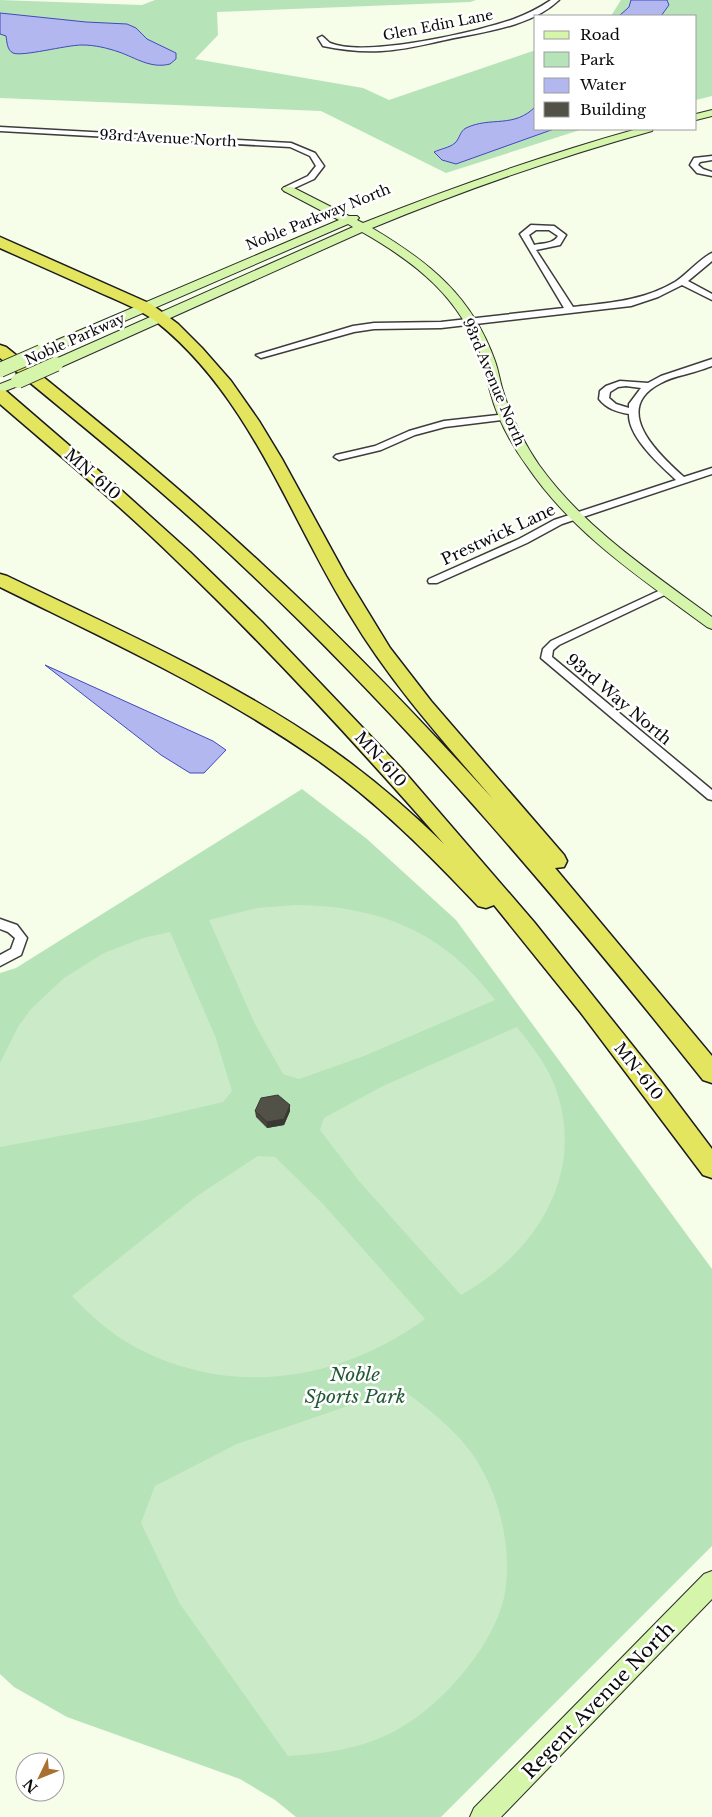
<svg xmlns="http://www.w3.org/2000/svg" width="712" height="1817" font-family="'Libre Baskerville',serif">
  <rect width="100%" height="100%" fill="#f6fde9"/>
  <!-- green -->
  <path fill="#b7e3b9" d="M0,0L142,5L155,0H476L470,2L217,12L218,35L195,59L363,88L389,100L536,50V129H583L446,173L321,111L0,98Z
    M621,0H712V96L696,100V16H611Z
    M302,789L367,839L456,920L712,1269V1546L441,1817H296L275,1800L240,1779L67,1717L14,1687L0,1674V973L16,968Z"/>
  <!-- pitch -->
  <path fill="#cbebc8" d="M296,905C380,906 444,932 495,1000L364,1056L299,1079L283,1074L255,1024L209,920L257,908Z
    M170,932L215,1036L232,1091L223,1102L146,1120L0,1147V1063L18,1027L31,1009L64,978L104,953L143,938Z
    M517,1027C531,1045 545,1062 554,1084C588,1172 537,1252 461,1295L359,1181L320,1130L324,1118L383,1086Z
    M258,1156L275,1157L323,1204L425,1319C340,1381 232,1398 137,1348C112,1335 91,1316 72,1296L197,1196Z
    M400,1388C426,1407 450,1425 470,1451C497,1487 511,1540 506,1585C501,1640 440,1709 391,1733C359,1749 324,1754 288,1756L180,1604L141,1523L155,1486L237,1444Z"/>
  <!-- water -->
  <path fill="#b3b7ef" stroke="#4248be" d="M631,0H667L669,5L661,16H619L629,7Z
    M0,13L86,22L127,24L136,28L147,39L176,53V59L170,64C151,69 136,58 119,52C107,48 95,45 82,45C66,45 22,57 13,53C7,50 7,42 6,36L0,34Z
    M536,106V129H554L456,164L442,160L434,152C440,149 449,148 455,143C460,138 460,131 466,128C491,116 514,129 536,106Z
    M45,665L213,741L226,750L204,773H190L161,755Z"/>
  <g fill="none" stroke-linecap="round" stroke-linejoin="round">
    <defs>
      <path id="street" d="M551,0H559C531,27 482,32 445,40C423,45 402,50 381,51C361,52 342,50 323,46L318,38L322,36C325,38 327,41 330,43C366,58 477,32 514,19C527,14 539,8 551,0Z
        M0,127L291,143L315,153L324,166L314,179L288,191H285V187L308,176L316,166L310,156L290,147L0,131Z
        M712,156V160L700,162L698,165L703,169L712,172V176L697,173L690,165L694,158Z
        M531,225L554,226L566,235L560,245L536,250L573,307C608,303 643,301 675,282C686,275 702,257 712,253V261L688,281L712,294V300L682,285L658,297L631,306L441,328L374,329L354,332L261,358L256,355L353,326L374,323L441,322L564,308L520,234ZM536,230H549L558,236C554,244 542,243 534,245L529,235Z
        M712,359V366L709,367C693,374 675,375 661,383C610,409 658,454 684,477L712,468V474L562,524L527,543L437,583H429L428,581L429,579L519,539L554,520L676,480C660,465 628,437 629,414C617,412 607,409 599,399L600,391L606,386L620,381L648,383L661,376ZM626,386L641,388L629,404V408L616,404L609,398L610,392L618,387Z
        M507,414L512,417L510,419L445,427L415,435L381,450L339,460L334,457L336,455L375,446L409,431L444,421Z
        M667,587L672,590L671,592L559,645L553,650L552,657L712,790V800L708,799L541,658L543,649L551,641Z
        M0,919L17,925L27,938L21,955L0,966V955L11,949L15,938L8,932L0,929Z"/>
      <path id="secondary" d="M712,110V116L696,120V114Z
        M637,129H653L652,131C556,158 464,190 372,228C429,262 472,296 495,361C499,372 500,383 504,394C512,419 524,443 539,465C584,528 651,572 712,617V629L707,627C642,579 573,534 527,466C511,444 497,418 490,391C487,380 486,369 482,358C459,297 418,264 362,232L61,367H51L50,364L51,361L353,227L348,224L46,355L41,356L35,352L36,349L339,220L284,191L282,189L284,187H292L349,216H357L359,218L357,220L363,223C453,187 544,155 637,129Z
        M18,377L24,381L23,384L0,393V384Z
        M712,1571V1599L501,1817H470L474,1808L704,1574Z"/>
      <path id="highway" d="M0,237L151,304L178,324L202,348L231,381L259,421L282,459L346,576L390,648L431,701L564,855L567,861L564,867L555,868L712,1056V1083L703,1080C562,903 415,729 250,573C171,497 85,428 0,358V345L6,347C93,417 180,488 262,564C343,638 419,718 493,799C442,740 390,682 350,615C289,517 251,398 158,323C139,308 116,300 94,290C63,276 31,262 0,248Z
        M0,390L6,391L122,491L190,552L262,622L402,769L534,922L660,1080L712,1149V1178L703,1175L581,1013L494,905L486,908L478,906C428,853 376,801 316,759C217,690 107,640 0,587V574L7,576C117,629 230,679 331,749C371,777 409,810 444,844C358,746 270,650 176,560C120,505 59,455 0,404Z"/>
    </defs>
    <!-- street casing -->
    <use href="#street" stroke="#3d3d3d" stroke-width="3"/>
    <!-- secondary casing -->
    <use href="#secondary" stroke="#2c2c2c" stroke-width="2"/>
    <!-- highway casing -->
    <use href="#highway" stroke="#1b1b1b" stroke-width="3"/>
    <!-- street -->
    <use href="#street" fill="#fff" fill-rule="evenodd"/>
    <!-- secondary -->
    <use href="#secondary" fill="#d5f6aa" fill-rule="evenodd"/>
    <!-- highway -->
    <use href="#highway" fill="#e3e55f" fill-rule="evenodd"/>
    <defs>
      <path id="secondary-bridge" d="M0,370L41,352
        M18,381L56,364"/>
    </defs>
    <!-- secondary-bridge casing -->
    <use href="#secondary-bridge" stroke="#2c2c2c" stroke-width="16" stroke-linecap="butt"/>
    <!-- secondary-bridge -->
    <use href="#secondary-bridge" stroke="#d5f6aa" stroke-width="14"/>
  </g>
  <!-- wall -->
  <path fill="#46463d" d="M255,1111H290L284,1125L267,1128L256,1117Z"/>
  <!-- shaded-wall -->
  <path fill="#393932" d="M290,1105V1111L284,1125L267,1128V1122Z"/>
  <!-- building -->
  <path fill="#515147" stroke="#393932" d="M278,1095L290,1105L284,1119L267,1122L255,1111L261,1098Z"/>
  <g text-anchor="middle" stroke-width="5" stroke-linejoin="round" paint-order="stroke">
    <!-- far-street labels -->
    <g font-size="14" fill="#0a0a0a" stroke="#fff">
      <text transform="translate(438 25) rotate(-11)" y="5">Glen Edin Lane</text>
      <text transform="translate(168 138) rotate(3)" y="5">93rd Avenue North</text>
      <text transform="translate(318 217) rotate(-22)" y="5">Noble Parkway North</text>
      <text transform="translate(75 339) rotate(-24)" y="5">Noble Parkway</text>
      <text transform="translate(494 382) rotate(67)" y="5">93rd Avenue North</text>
    </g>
    <!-- street labels -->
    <g font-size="16" fill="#0a0a0a" stroke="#fff">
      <text transform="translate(93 474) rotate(41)" y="6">MN-610</text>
      <text transform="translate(498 534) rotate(-25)" y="6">Prestwick Lane</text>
      <text transform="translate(619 699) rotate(40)" y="6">93rd Way North</text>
      <text transform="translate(381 759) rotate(48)" y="6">MN-610</text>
      <text transform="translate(639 1071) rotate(52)" y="6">MN-610</text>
    </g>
    <!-- near-park labels -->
    <g font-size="19" font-style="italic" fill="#225935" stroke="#fff">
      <text x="355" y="1381">Noble<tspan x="355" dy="22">Sports Park</tspan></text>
    </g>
    <!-- near-street labels -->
    <g font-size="19" fill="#0a0a0a" stroke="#fff">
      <text transform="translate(598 1700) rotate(-46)" y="7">Regent Avenue North</text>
    </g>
  </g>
  <!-- legend -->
  <rect x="534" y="15" width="162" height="115" fill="#ffffff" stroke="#9d9d9d"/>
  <rect x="544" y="31" width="25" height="8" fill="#d5f6aa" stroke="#9d9d9d"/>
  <text x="580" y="40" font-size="15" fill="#0a0a0a">Road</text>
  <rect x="544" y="52" width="25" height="15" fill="#b7e3b9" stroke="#9d9d9d"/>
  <text x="580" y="65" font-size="15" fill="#0a0a0a">Park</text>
  <rect x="544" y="78" width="25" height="15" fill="#b3b7ef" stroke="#9d9d9d"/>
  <text x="580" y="90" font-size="15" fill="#0a0a0a">Water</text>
  <rect x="544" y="102" width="25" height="15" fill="#515147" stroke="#9d9d9d"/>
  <text x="580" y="115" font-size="15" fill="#0a0a0a">Building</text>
  <!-- north arrow -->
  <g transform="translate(40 1777) rotate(227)"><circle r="24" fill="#ffffff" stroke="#9d9d9d"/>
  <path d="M0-4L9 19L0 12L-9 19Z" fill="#aa6f32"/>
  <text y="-8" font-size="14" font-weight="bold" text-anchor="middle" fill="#0a0a0a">N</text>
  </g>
</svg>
